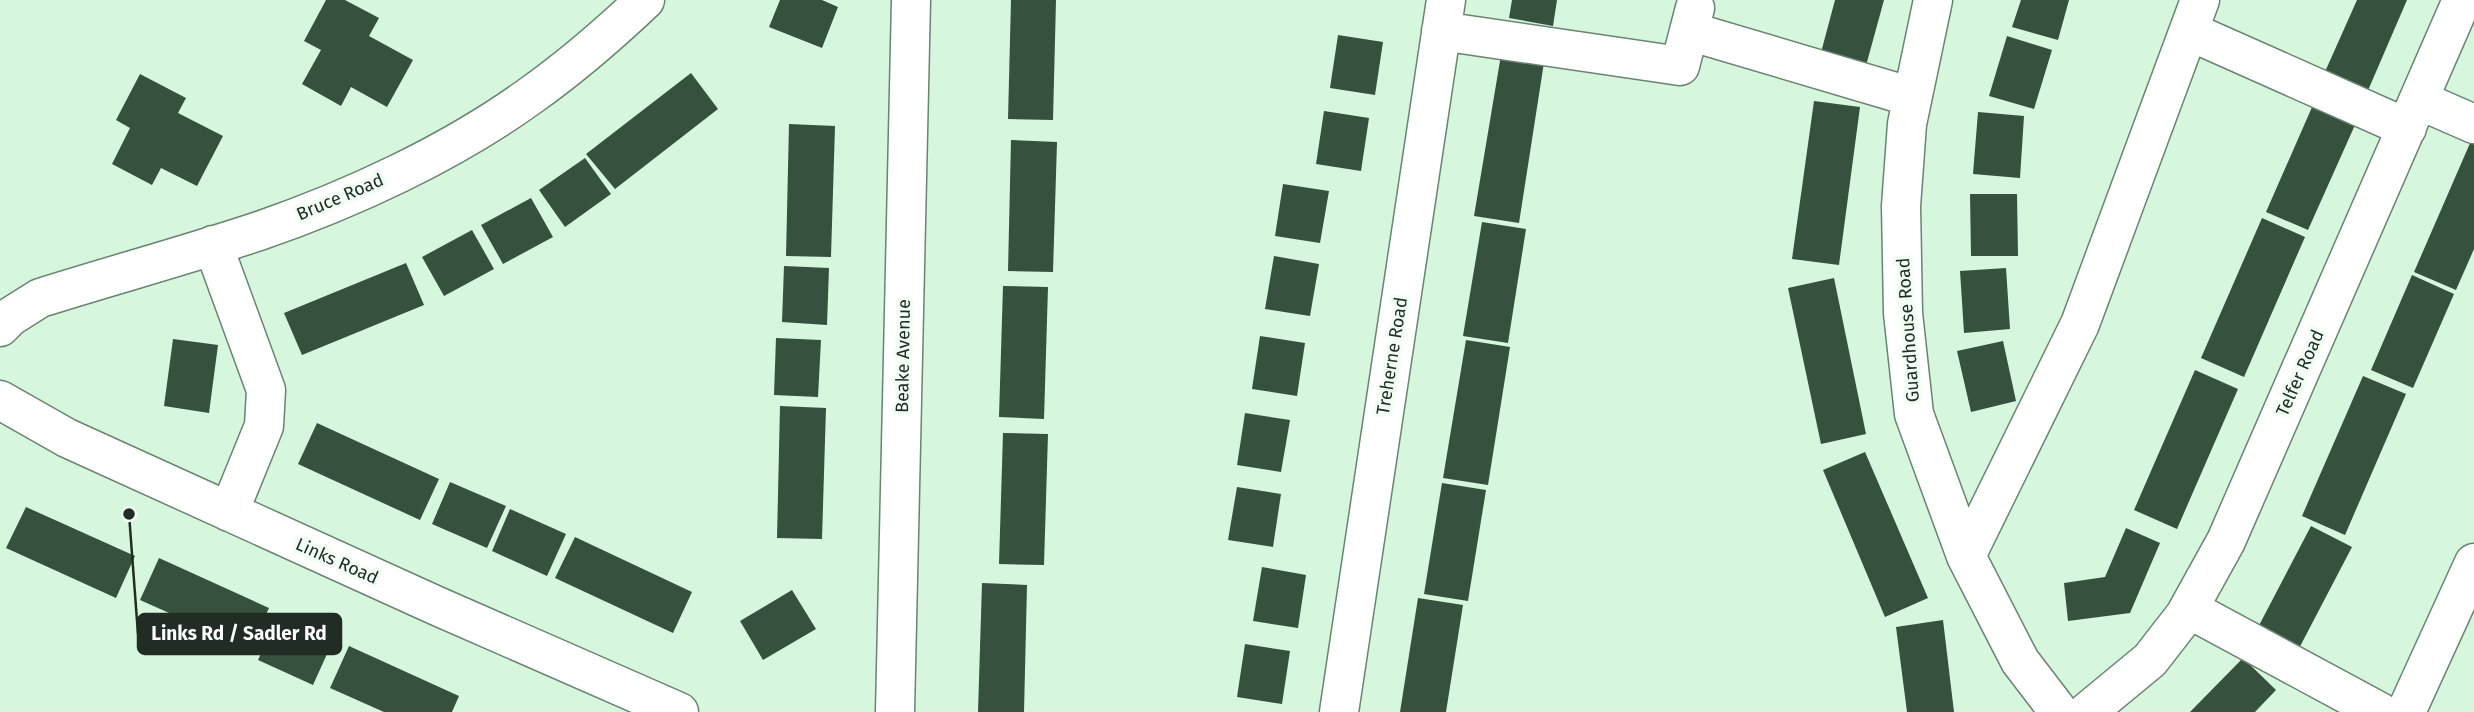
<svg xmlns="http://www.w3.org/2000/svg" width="2474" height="712" font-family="'Fira Sans',sans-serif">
  <rect width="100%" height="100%" fill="#d6f7de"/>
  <!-- building -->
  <path fill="#36513d" d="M326,0H345L379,18L369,36L413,60L387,107L351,87L341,106L302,84L321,50L304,41Z
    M780,0H822L838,7L822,48L769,27Z
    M1011,0H1056L1053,120L1008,119Z
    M1512,0H1557L1553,26L1509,18Z
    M1835,0H1884L1864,73L1819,60Z
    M2021,0H2069L2058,40L2012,27Z
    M2357,0H2407L2363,102L2320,83Z
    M1338,35L1383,42L1375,95L1330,88Z
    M2007,36L2052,50L2034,109L1989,96Z
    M1502,49L1545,56L1519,223L1474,216Z
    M691,73L718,109L615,189L586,154Z
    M140,74L186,98L178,113L223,136L197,186L161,168L152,185L112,164L130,128L116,120Z
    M2316,98L2359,116L2308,230L2266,212Z
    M1814,101L1860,107L1839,265L1792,259Z
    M1324,111L1369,118L1361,171L1316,164Z
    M1978,112L2024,116L2020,178L1973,174Z
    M789,124L835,126L831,257L786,256Z
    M2474,134V249L2456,290L2414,272Z
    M1011,140L1057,142L1053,272L1008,271Z
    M585,158L611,194L565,227L539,190Z
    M1283,184L1329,191L1320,243L1275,236Z
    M1970,194H2017L2018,256H1971Z
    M531,198L553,237L503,264L481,225Z
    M2262,218L2305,237L2244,377L2201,358Z
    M1482,222L1526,229L1508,343L1463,336Z
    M472,230L494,269L444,296L422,257Z
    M1274,256L1319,264L1310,316L1265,309Z
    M406,263L424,305L302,355L284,313Z
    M784,266L829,268L827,325L782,322Z
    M2006,268L2010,329L1964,333L1960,271Z
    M2412,275L2454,294L2413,388L2371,370Z
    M1834,278L1866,434L1821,444L1788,288Z
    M1003,286L1048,287L1044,419L999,417Z
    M1260,336L1305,343L1297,396L1252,389Z
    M776,338L821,340L818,397L774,395Z
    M173,339L218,345L209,413L164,406Z
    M1466,340L1510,347L1488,485L1443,478Z
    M2003,341L2016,401L1971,412L1957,351Z
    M2195,370L2238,389L2177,529L2134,510Z
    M2363,376L2406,394L2345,535L2302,516Z
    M780,406L826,408L822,539L777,538Z
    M1245,413L1290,420L1281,472L1237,465Z
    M317,423L439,479L420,520L298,464Z
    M1003,433L1048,434L1044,565L999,564Z
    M1865,452L1928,598L1885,617L1823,470Z
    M450,482L506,506L487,548L432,524Z
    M1442,483L1486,490L1468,601L1424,594Z
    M1237,487L1281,494L1273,547L1228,540Z
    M26,507L135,556L116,598L6,548Z
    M510,509L566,534L547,576L492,551Z
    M2311,526L2352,547L2295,656L2254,635Z
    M2126,528L2160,543L2130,613L2068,621L2064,583L2105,577Z
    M575,537L692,592L673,633L555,578Z
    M159,558L269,608L250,649L140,600Z
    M1262,567L1306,575L1298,628L1253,621Z
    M982,583L1027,585L1024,712H978Z
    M792,590L816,629L763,660L740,621Z
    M1418,598L1463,605L1446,712H1400Z
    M277,619L332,643L313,685L258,660Z
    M1943,620L1954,712H1907L1896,627Z
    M1245,644L1290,651L1282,704L1237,697Z
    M349,646L459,696L452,712H384L330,688Z
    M2243,658L2276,690L2255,712H2190Z"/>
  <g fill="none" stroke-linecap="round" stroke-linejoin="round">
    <defs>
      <path id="minor" d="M1933,0L1907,124L1901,206L1903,313L1914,414L1966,556L2020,661L2059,712
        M1695,8L1689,31L1912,97
        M1441,31L1680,66L1689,31
        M2189,31L2407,128
        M2419,100L2474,124
        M213,245L266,390L264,426L229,512
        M0,327L10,317L40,298C113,275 187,255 259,231C352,199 451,153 530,96C571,67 609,34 645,0
        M0,400L67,438L437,606L679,712
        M1966,556L2080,324L2200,0
        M2189,609L2380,712
        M895,712L911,0
        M1339,712L1446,0
        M2087,712L2150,660L2185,615L2226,541L2462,0
        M2406,712L2474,563"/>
    </defs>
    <!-- minor casing -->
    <use href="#minor" stroke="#68856f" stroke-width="41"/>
    <!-- minor -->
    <use href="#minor" stroke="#fff" stroke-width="38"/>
  </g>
  <g text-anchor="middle" stroke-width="7" stroke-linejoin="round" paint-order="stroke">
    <!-- street labels -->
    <g font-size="18" fill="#212d24" stroke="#f1fef4">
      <text transform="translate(340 197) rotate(-23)" y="6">Bruce Road</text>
      <text transform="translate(1908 330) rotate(-94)" y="6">Guardhouse Road</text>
      <text transform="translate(903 356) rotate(-89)" y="6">Beake Avenue</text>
      <text transform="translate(1392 356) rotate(-81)" y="6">Treherne Road</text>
      <text transform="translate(2300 373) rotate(-66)" y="6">Telfer Road</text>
      <text transform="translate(337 561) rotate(24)" y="6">Links Road</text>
    </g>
  </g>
  <!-- callouts -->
  <path fill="none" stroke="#212d24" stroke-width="2.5" d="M129 514L138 634"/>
  <circle fill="#212d24" stroke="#f1fef4" stroke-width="2.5" cx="129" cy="514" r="7"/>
  <rect fill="#212d24" stroke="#212d24" stroke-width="2.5" x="138" y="614" width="203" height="40" rx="7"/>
  <g font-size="19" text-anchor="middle" font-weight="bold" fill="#fff">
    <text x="239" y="640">Links Rd / Sadler Rd</text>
  </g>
</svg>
